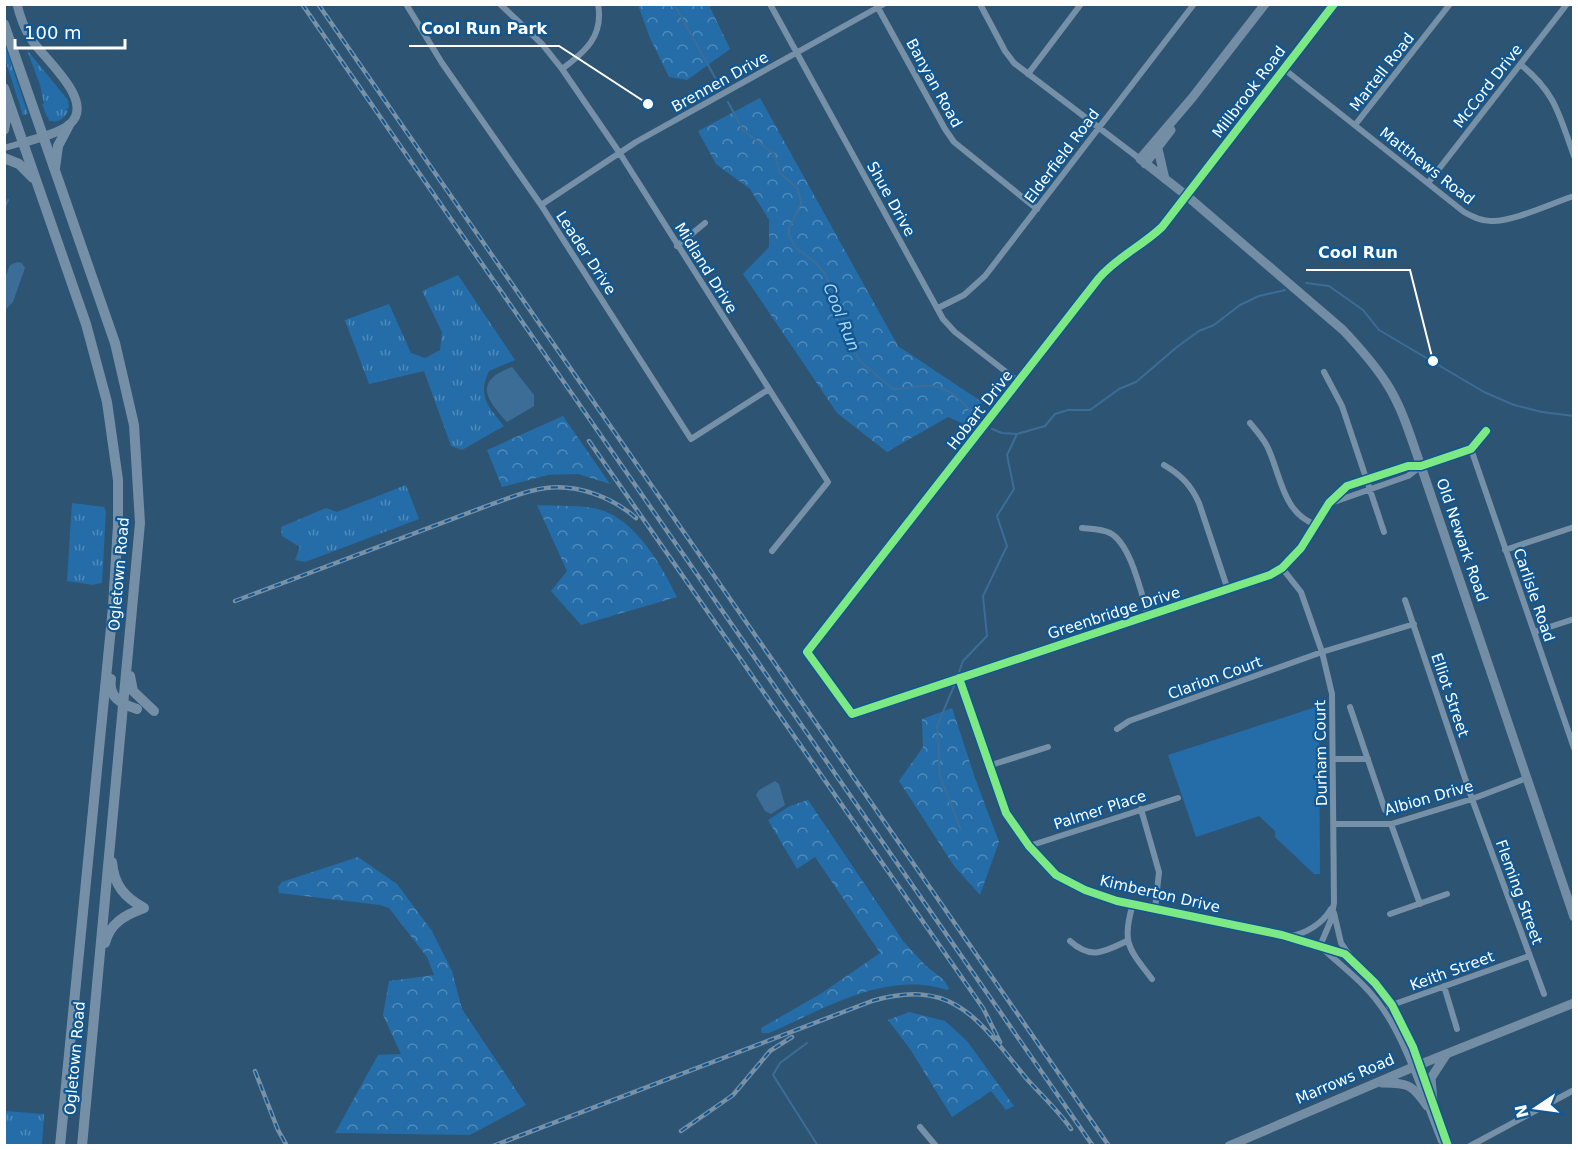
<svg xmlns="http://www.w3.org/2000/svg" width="1578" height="1150" font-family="'DejaVu Sans',sans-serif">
  <defs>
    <pattern id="grass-tufts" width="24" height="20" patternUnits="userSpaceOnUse" patternTransform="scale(1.5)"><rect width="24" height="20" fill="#246da8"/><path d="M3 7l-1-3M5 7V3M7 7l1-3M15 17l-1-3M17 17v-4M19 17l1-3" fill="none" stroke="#508ab9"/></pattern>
    <pattern id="forest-crowns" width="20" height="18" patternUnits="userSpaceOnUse" patternTransform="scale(1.5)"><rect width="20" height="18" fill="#246da8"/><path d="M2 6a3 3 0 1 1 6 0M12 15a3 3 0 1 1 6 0" fill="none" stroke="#508ab9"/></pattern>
  </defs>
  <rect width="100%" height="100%" fill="#2e5474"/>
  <!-- grass -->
  <path fill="url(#grass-tufts)" d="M5,45L28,114L23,115L5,59Z
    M27,50L68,100L69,108L66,109L68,111C64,119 57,124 48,120L49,118L47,117L42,104H44L40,85Z
    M458,275L515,360L489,371C477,397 488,406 504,426L462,450L451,446L424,371L369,384L345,320L389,304L411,353L425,358L440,350L442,332L422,291Z
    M406,485L419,519L305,562L295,560L300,547L282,536L281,527L326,508L337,512Z
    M72,503L104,507L106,511L102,583L93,585L67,581Z
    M4,1111L44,1114L42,1145H5Z"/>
  <!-- forest -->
  <path fill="url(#forest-crowns)" d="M638,5H709L730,49L687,80L669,77L650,38Z
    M760,98L898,346L982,402L966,425L948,417L887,452L837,413L743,274L769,247V220L750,189L716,164L698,131Z
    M563,416L610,484L578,474L548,475L502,487L487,450Z
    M537,505C554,506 582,505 598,509C635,519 661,564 677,597L581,625L551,591L567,571Z
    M952,708L975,778L999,842L980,895L954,866L899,781L923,747L922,719Z
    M808,800L903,941L926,966L944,980L949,988L947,990C885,970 825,1009 769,1033H762L761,1028L822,993L880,953L815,857L797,869L768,820L790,806Z
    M358,857L397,884L432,931L452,971L462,1009L526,1105L470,1135L335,1133L378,1055L401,1054L383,1015L389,981L434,975L427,957L389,908L380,905L279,893L278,887L282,882Z
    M909,1012L945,1021L967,1041L1014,1106L1006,1110L991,1091L952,1117L910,1049L888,1020Z"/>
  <!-- park -->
  <path fill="#246da8" d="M1319,706L1320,874H1314L1275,837V831L1259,816L1196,837L1168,755Z"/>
  <!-- water -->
  <path fill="#3c6d96" d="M18,262L22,263L25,268L13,302L5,310V278L10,265Z
    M512,367L534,395V406L507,422C485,398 474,381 512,367Z
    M775,781L779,784L785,805L771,814L765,811L756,795L759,790Z"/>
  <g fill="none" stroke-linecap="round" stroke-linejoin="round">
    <!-- stream -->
    <path stroke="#3c6d96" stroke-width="2" d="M674,4L717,81
      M728,102L743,130L774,154L780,173L798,189L801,203L789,228V235L796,248L815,262L825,274L836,295L852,346L860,361L893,389C903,389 912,387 922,386C949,383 963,403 980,421
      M4,209L8,200
      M1306,283L1329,286L1363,310L1379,330L1484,392L1514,405L1542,412L1574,416
      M992,429L1002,433L1017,434L1045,426L1055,414L1068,410H1090L1119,389L1136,382L1177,347L1199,331L1214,325L1240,305L1259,296L1285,290
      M959,672L963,661L987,636L983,596L1007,546L997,516L1014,489L1007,455L1017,434
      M954,686L937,726L940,776L961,830
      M807,1043L780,1063L773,1075L818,1146"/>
    <!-- street -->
    <path stroke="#7590a7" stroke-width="6" d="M406,4L442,63L541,205L691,439L769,389
      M500,4L542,44L562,69L619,152L828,482L772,551
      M770,4L943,319L955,332L1019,382
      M980,4L1005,51L1014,63L1140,159
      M1334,4L1162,227C1142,246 1117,257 1099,278L807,652L852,714L1270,575L1282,568L1301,548L1329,503L1347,486L1408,466H1421L1471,449L1486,431
      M877,6L945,129L954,142L1037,209
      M1521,65C1556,93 1559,115 1574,156
      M562,69C585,52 604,36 598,4
      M1284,69L1464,212C1473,217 1481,221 1491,221C1513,222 1552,203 1574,196
      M1028,74L1081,4
      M1355,125L1450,4
      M4,148L22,143
      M1428,183L1567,4
      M541,205L636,142L884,4
      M677,246L705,223
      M938,308L964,295L985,276L1194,4
      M1324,372L1342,406L1384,532
      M1250,423C1256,430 1263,438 1267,446C1281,474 1282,514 1317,525
      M1471,449L1574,748
      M1164,465C1181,475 1191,485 1199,503L1228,590
      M1331,503L1408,476L1421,466
      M1082,528C1091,529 1102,529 1110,533C1131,544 1141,593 1148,615
      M1505,550L1574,527
      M1282,568L1301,592L1322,652L1332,694L1334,903L1331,920L1320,946
      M1405,600L1472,799L1544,994
      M1534,632L1574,619
      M959,678L1006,813L1029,846L1056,875L1085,890L1117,901L1282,935L1345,954L1375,983L1392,1005L1413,1047L1429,1091
      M1350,707L1385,810
      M1117,729L1129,721L1322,652L1414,624
      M1334,759H1368
      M988,766L1048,747
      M1141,809L1159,872L1155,909
      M1334,824H1391L1472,799L1527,778
      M1391,824L1420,904
      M1029,846L1178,798
      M1133,904C1121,943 1129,949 1152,979
      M1334,913L1341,943L1350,956
      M1390,914L1447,894
      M1290,936C1306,934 1323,923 1331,909
      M1070,941C1091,960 1104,952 1127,941
      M1320,946C1341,966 1364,982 1380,1005C1406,1039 1424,1100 1441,1141L1445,1146
      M1444,986L1457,1029
      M1389,1006L1529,956
      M1433,1100L1448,1146
      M920,1127L936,1146
      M1470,1146L1574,1090"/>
    <!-- secondary -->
    <path stroke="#728da4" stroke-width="9" d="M17,4C20,17 24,28 31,39C44,59 96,101 70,124C60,133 35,139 22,143
      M1265,4L1192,98L1140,159L1187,196L1343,330C1359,347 1375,365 1387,384C1403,409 1411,439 1421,466L1574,917
      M1158,149L1165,179
      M1145,164L1171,130
      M1382,1083C1408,1083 1412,1084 1427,1106
      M1433,1102L1431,1078L1446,1055
      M1229,1146L1411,1068L1574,1003"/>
    <!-- primary -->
    <path stroke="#7590a6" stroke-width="10" d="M4,24L115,343L134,425L140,523L82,1146
      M4,88L86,324L107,402L118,480V525L113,607L60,1146
      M4,130L8,107
      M4,158L19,164L33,178
      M55,168L58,146L69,125
      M130,676L133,691L154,711
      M111,679C108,697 121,704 137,709
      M112,862C114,885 124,897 144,908
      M105,943C110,923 125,915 144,908"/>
    <defs>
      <path id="rail" d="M302,4L1093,1146
        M318,4L1109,1146
        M589,441L983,1008L1000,1042
        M235,601L492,504C510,498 527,490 546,488C577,484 612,497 636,518
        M255,1071L278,1130L287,1146
        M681,1131L733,1095L770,1051L792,1037
        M493,1146L872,1001C955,977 979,1021 1026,1078C1041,1095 1058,1110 1071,1129"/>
    </defs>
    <!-- rail casing -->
    <use href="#rail" stroke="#7991a7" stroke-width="4.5"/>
    <!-- rail -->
    <use href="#rail" stroke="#115791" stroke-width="2" stroke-dasharray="7" stroke-linecap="butt"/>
    <defs>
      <path id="cycleway" d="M1334,4L1162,227C1142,246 1117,257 1099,278L807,652L852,714L1270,575L1282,568L1301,548L1329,503L1347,486L1408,466H1421L1471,449L1486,431
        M959,678L1006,813L1029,846L1056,875L1085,890L1117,901L1282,935L1345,954L1375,983L1392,1005L1413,1047L1448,1146"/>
    </defs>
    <!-- cycleway casing -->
    <use href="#cycleway" stroke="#115791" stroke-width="11"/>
    <!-- cycleway -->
    <use href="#cycleway" stroke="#7ce984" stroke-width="8"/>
  </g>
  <g text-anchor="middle" stroke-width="4.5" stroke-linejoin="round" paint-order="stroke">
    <!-- street labels -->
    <g font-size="15" fill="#fff" stroke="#115791">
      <text transform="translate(1382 72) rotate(-52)" y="5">Martell Road</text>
      <text transform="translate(720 82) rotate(-29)" y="5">Brennen Drive</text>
      <text transform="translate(934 83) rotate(61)" y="5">Banyan Road</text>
      <text transform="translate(1488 86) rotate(-52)" y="5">McCord Drive</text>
      <text transform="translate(1249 92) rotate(-53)" y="5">Millbrook Road</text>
      <text transform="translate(1062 156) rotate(-53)" y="5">Elderfield Road</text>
      <text transform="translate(1427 166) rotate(38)" y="5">Matthews Road</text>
      <text transform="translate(891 199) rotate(61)" y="5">Shue Drive</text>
      <text transform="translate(586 253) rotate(57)" y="5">Leader Drive</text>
      <text transform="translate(706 268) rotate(58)" y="5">Midland Drive</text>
      <text transform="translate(980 410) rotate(-52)" y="5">Hobart Drive</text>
      <text transform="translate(1462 540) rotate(71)" y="5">Old Newark Road</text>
      <text transform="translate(119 574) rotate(-85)" y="5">Ogletown Road</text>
      <text transform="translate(1534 595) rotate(71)" y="5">Carlisle Road</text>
      <text transform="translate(1114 613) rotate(-18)" y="5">Greenbridge Drive</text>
      <text transform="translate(1215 678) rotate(-20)" y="5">Clarion Court</text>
      <text transform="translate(1450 695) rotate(71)" y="5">Elliot Street</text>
      <text transform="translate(1321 753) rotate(-91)" y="5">Durham Court</text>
      <text transform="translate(1429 798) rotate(-16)" y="5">Albion Drive</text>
      <text transform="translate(1100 810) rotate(-18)" y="5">Palmer Place</text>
      <text transform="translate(1519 892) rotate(70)" y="5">Fleming Street</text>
      <text transform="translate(1160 894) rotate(13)" y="5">Kimberton Drive</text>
      <text transform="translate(1452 971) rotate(-20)" y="5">Keith Street</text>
      <text transform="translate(75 1058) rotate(-85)" y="5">Ogletown Road</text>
      <text transform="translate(1345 1079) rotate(-23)" y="5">Marrows Road</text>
    </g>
    <!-- water labels -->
    <g font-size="16" font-style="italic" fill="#a8d6fa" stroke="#115791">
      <text transform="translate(842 317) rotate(68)" y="6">Cool Run</text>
    </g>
  </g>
  <!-- callouts -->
  <path fill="none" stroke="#fff" stroke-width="2" d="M648 104L559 46H409M1433 361L1410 270H1306"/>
  <g fill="#fff" stroke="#115791" stroke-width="2">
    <circle cx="648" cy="104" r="6"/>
    <circle cx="1433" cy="361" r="6"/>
  </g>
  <g font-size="16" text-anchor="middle" font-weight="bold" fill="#fff" stroke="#115791" stroke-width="4.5" stroke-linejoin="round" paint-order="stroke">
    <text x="484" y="34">Cool Run Park</text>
    <text x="1358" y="258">Cool Run</text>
  </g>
  <!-- border -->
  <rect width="1578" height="1150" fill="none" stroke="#ffffff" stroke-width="12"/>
  <!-- north arrow -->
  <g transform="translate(1536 1108) rotate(257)" stroke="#115791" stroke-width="4.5" paint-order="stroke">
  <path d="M0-4.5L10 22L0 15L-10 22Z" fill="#ffffff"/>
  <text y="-9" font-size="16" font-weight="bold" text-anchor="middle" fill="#ffffff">N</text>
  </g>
  <!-- scale -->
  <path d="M15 39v9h110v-9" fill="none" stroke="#ffffff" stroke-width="3"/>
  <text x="24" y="39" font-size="18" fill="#ffffff" stroke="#115791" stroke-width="4.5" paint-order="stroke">100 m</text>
</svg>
